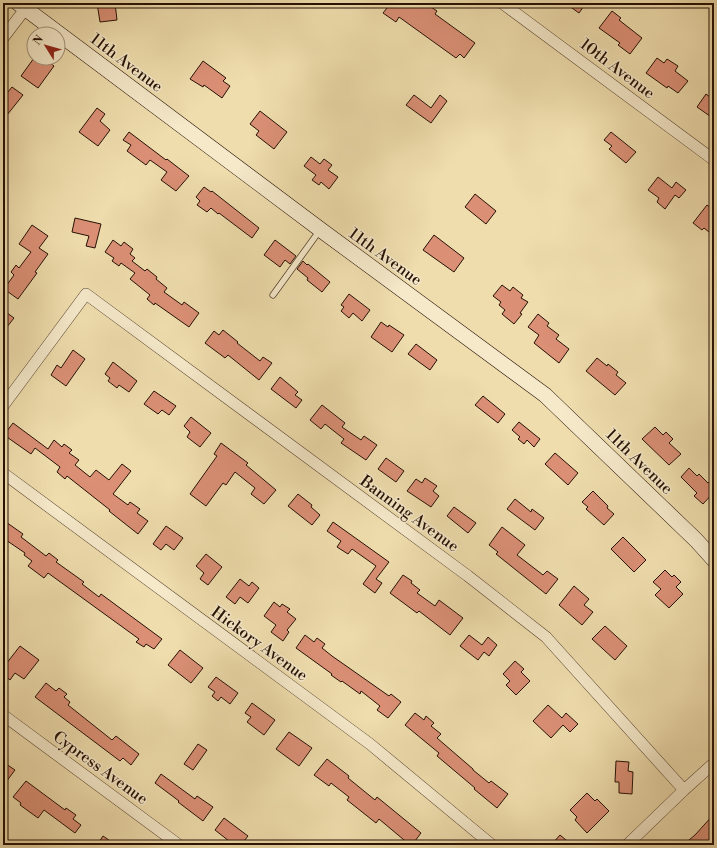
<svg xmlns="http://www.w3.org/2000/svg" width="717" height="848" font-family="'Libre Bodoni',serif">
  <rect width="100%" height="100%" fill="#efddad"/>
  <filter id="stains"><feTurbulence type="fractalNoise" baseFrequency=".005" numOctaves="4"/><feColorMatrix values="0 0 0 0 .2 0 0 0 0 .09 0 0 0 0 .02 0 0 0 .5 -.17"/></filter>
  <radialGradient id="worn" r=".72"><stop offset=".6" stop-color="#630" stop-opacity="0"/><stop offset="1" stop-color="#630" stop-opacity=".3"/></radialGradient>
  <!-- building -->
  <path fill="#db9076" stroke="#261004" d="M97,3H115L117,20L100,22Z
    M391,3H425L437,11L435,14L475,43L464,58L460,54L456,58L399,17L396,22L383,13Z
    M565,3H586L579,13Z
    M612,11L621,18L619,20L642,38L630,54L618,45L620,43L599,28Z
    M34,58H43L54,66L38,88L21,76Z
    M657,58L664,63L667,59L678,66L675,71L688,81L678,93L668,86L667,88L646,73Z
    M203,61L226,78L223,81L230,86L222,98L204,85L203,87L190,79Z
    M12,87L23,95L3,120V98Z
    M706,94L714,100V119L697,107Z
    M414,95L431,108L440,95L447,101L431,123L406,105Z
    M97,108L105,114L100,121L110,130L98,146L79,132Z
    M260,111L287,132L274,149L256,135L259,131L250,124Z
    M129,132L166,160L167,159L189,176L176,191L161,180L167,172L150,160L146,165L127,151L131,145L123,140Z
    M611,132L636,152L626,163L609,149L612,146L604,140Z
    M311,157L320,164L324,159L332,165L328,170L338,177L329,189L321,182L319,185L312,180L316,175L304,166Z
    M658,177L672,188L676,182L686,190L679,198L675,195L665,209L657,202L659,198L648,190Z
    M204,187L211,192L212,191L259,228L252,238L219,213L218,214L211,208L207,212L197,205L200,201L196,197Z
    M475,194L496,211L486,224L465,207Z
    M707,205L714,210V236L704,228L702,230L693,223Z
    M75,218L101,224L95,248L86,246L89,236L72,232Z
    M32,225L48,236L39,248L48,254L35,272L37,273L18,299L4,289L14,275L11,272L16,265L19,268L31,252L19,244Z
    M434,235L464,258L454,272L423,250Z
    M113,240L121,246L124,242L133,249L130,254L135,258L132,261L145,271L147,269L157,277L156,279L167,288L164,292L182,305L184,302L199,313L189,327L155,303L154,305L147,299L150,295L130,279L135,273L121,263L119,266L112,261L114,258L105,252Z
    M275,240L296,256L290,264L285,260L280,267L264,255Z
    M303,261L307,265L308,264L330,282L322,292L307,280L308,278L297,269Z
    M502,285L510,291L513,287L523,295L521,298L528,302L520,313L522,314L514,324L502,314L505,310L499,305L501,302L493,296Z
    M349,294L370,310L362,321L353,313L349,318L341,311L344,307L341,305Z
    M3,310L14,318L3,332Z
    M538,314L549,323L547,326L559,335L556,339L569,349L559,363L534,343L539,335L528,327Z
    M381,322L388,327L389,325L404,335L392,352L371,337Z
    M223,330L238,342L237,343L260,361L263,357L272,363L259,380L228,355L225,358L205,343L214,331L219,335Z
    M416,344L437,360L430,370L408,354Z
    M73,350L85,359L66,386L51,375L57,365L61,368Z
    M597,358L607,366L608,364L618,372L616,375L626,383L615,395L586,371Z
    M113,362L137,381L129,392L119,385L117,388L108,381L110,378L105,374Z
    M280,377L298,392L295,395L302,400L296,408L271,389Z
    M154,391L176,406L169,415L162,410L158,414L144,404Z
    M483,396L505,414L498,423L475,405Z
    M322,405L345,423L342,427L361,440L364,436L377,445L366,460L341,443L344,439L325,424L321,429L310,420Z
    M191,417L211,433L200,447L187,437L190,432L184,426Z
    M519,422L540,439L534,447L527,440L524,444L518,439L520,437L512,430Z
    M13,423L48,449L54,440L62,447L64,444L72,450L69,453L79,460L75,465L90,477L96,470L109,480L122,464L131,471L113,494L128,505L130,502L140,509L137,513L148,521L138,534L109,511L110,510L67,476L65,479L57,472L60,467L35,448L31,454L4,435Z
    M655,427L663,435L666,432L673,439L669,443L681,454L669,465L642,439Z
    M221,443L248,463L246,465L276,490L264,504L251,494L255,488L235,472L226,485L223,483L206,506L190,494L217,456L214,454Z
    M555,453L578,473L568,485L545,464Z
    M386,458L404,471L396,482L378,469Z
    M689,468L697,476L699,474L708,483L714,477V492L703,504L694,496L697,493L681,477Z
    M425,478L437,486L433,491L439,496L431,507L407,491L416,479L422,483Z
    M593,491L608,506L607,508L614,514L604,525L586,509L588,507L582,502Z
    M298,494L312,505L311,507L320,515L312,525L288,506Z
    M515,499L531,512L532,509L544,518L535,530L507,509Z
    M454,507L476,523L468,533L447,516Z
    M3,520L23,534L21,537L46,556L49,553L58,560L56,562L84,582L82,584L99,597L101,594L162,639L154,649L146,644L144,647L136,642L139,639L48,573L44,578L28,566L32,561L24,555L25,553L3,538Z
    M333,522L389,562L376,579L382,583L375,593L363,584L376,566L352,549L348,554L337,547L341,541L327,531Z
    M166,526L183,538L174,550L166,544L161,550L153,544Z
    M502,527L525,545L517,555L543,575L547,571L558,579L546,594L496,554L498,552L489,545Z
    M623,537L646,560L634,572L611,549Z
    M206,554L222,567L208,585L200,579L204,573L196,566Z
    M665,570L672,577L674,575L681,582L676,587L683,594L669,608L655,595L661,589L653,582Z
    M403,575L412,581L411,583L420,590L417,593L435,606L439,600L463,618L450,635L419,611L417,613L390,593Z
    M240,579L249,586L252,582L259,588L248,603L240,597L235,604L226,597Z
    M574,586L589,599L584,605L593,612L582,625L559,605Z
    M274,602L280,607L282,604L290,609L287,612L296,619L287,630L289,632L283,641L271,632L276,625L264,616Z
    M605,626L627,646L615,660L592,639Z
    M305,635L314,642L317,638L325,644L322,648L332,656L389,696L391,694L401,702L388,718L377,710L380,706L361,691L360,694L342,681L341,682L331,675L332,674L296,648Z
    M469,635L482,645L488,637L497,645L489,656L484,652L478,660L460,646Z
    M20,646L39,660L24,679L15,673L10,680L3,674V662L6,664Z
    M180,650L203,668L191,683L168,665Z
    M515,661L524,669L521,672L530,681L516,695L506,685L510,681L503,674Z
    M216,677L238,693L230,704L221,697L218,701L212,696L215,692L208,687Z
    M46,683L56,691L59,688L67,694L64,697L70,702L68,705L112,740L116,736L139,754L131,765L123,758L120,761L35,697Z
    M252,703L275,720L264,735L247,722L251,717L245,713Z
    M548,705L562,718L566,713L578,724L570,732L563,725L551,738L533,721Z
    M415,713L424,720L426,716L434,723L431,726L441,734L437,738L473,769V770L489,783L491,781L508,794L497,808L474,789L475,788L437,756L439,753L405,725Z
    M289,732L312,748L299,766L276,749Z
    M198,744L207,750L193,770L184,764Z
    M327,759L349,776L348,778L375,800L377,797L421,833L412,845H410L379,819L376,823L347,800L349,797L331,783L329,786L314,775Z
    M616,761L629,762L628,771L633,772L632,794L619,793V782H615Z
    M3,762L15,770L3,786Z
    M161,774L195,799L197,796L213,807L203,821L178,802L179,801L155,783Z
    M26,781L65,810L66,808L76,815L73,819L81,825L75,833L44,810L38,818L20,805L21,803L13,797Z
    M587,793L595,801L597,799L609,811L587,833L575,820L577,817L570,810Z
    M714,814V835L705,845H683L695,835Z
    M224,818L248,836L241,845H234L215,830Z
    M560,835L572,845H551Z
    M103,836L116,845H97Z"/>
  <g fill="none" stroke-linecap="round" stroke-linejoin="round">
    <defs>
      <path id="lane" d="M273,295L320,230"/>
      <path id="street" d="M502,3L714,160
        M3,38L29,4
        M3,406L86,294L468,576L546,637L684,790
        M3,473L370,744L492,845
        M3,715L179,845
        M627,845L684,790L714,763"/>
      <path id="secondary" d="M18,3L321,230L545,395L696,540L714,560"/>
    </defs>
    <!-- lane casing -->
    <use href="#lane" stroke="#58432e" stroke-width="7"/>
    <!-- street casing -->
    <use href="#street" stroke="#58432e" stroke-width="12"/>
    <!-- secondary casing -->
    <use href="#secondary" stroke="#261004" stroke-width="16"/>
    <!-- lane -->
    <use href="#lane" stroke="#f5e9ca" stroke-width="5.5"/>
    <!-- street -->
    <use href="#street" stroke="#f5e9ca" stroke-width="11"/>
    <!-- secondary -->
    <use href="#secondary" stroke="#f5e9ca" stroke-width="15"/>
  </g>
  <g text-anchor="middle" stroke-width="3" stroke-linejoin="round" paint-order="stroke">
    <!-- street labels -->
    <g font-size="16" fill="#261004" stroke="#f5e9ca">
      <text transform="translate(127 62) rotate(37)" y="6">11th Avenue</text>
      <text transform="translate(618 68) rotate(37)" y="6">10th Avenue</text>
      <text transform="translate(386 256) rotate(36)" y="6">11th Avenue</text>
      <text transform="translate(640 461) rotate(44)" y="6">11th Avenue</text>
      <text transform="translate(410 513) rotate(36)" y="6">Banning Avenue</text>
      <text transform="translate(260 643) rotate(36)" y="6">Hickory Avenue</text>
      <text transform="translate(101 767) rotate(36)" y="6">Cypress Avenue</text>
    </g>
  </g>
  <!-- margin -->
  <rect width="717" height="848" fill="none" stroke="#efddad" stroke-width="16"/>
  <rect x="4" y="4" width="709" height="840" fill="none" stroke="#261004" stroke-width="2"/>
  <rect x="8" y="8" width="701" height="832" fill="none" stroke="#261004"/>
  <!-- north arrow -->
  <g transform="translate(46 46) rotate(307)"><circle r="19" fill="#f5e9ca" stroke="#a2927b"/>
  <path d="M0-3L7 15L0 10L-7 15Z" fill="#8f2418"/>
  <text y="-6" font-size="11" font-weight="bold" text-anchor="middle" fill="#261004">N</text>
  </g>
  <rect width="100%" height="100%" filter="url(#stains)"/>
  <rect width="100%" height="100%" fill="url(#worn)"/>
</svg>
